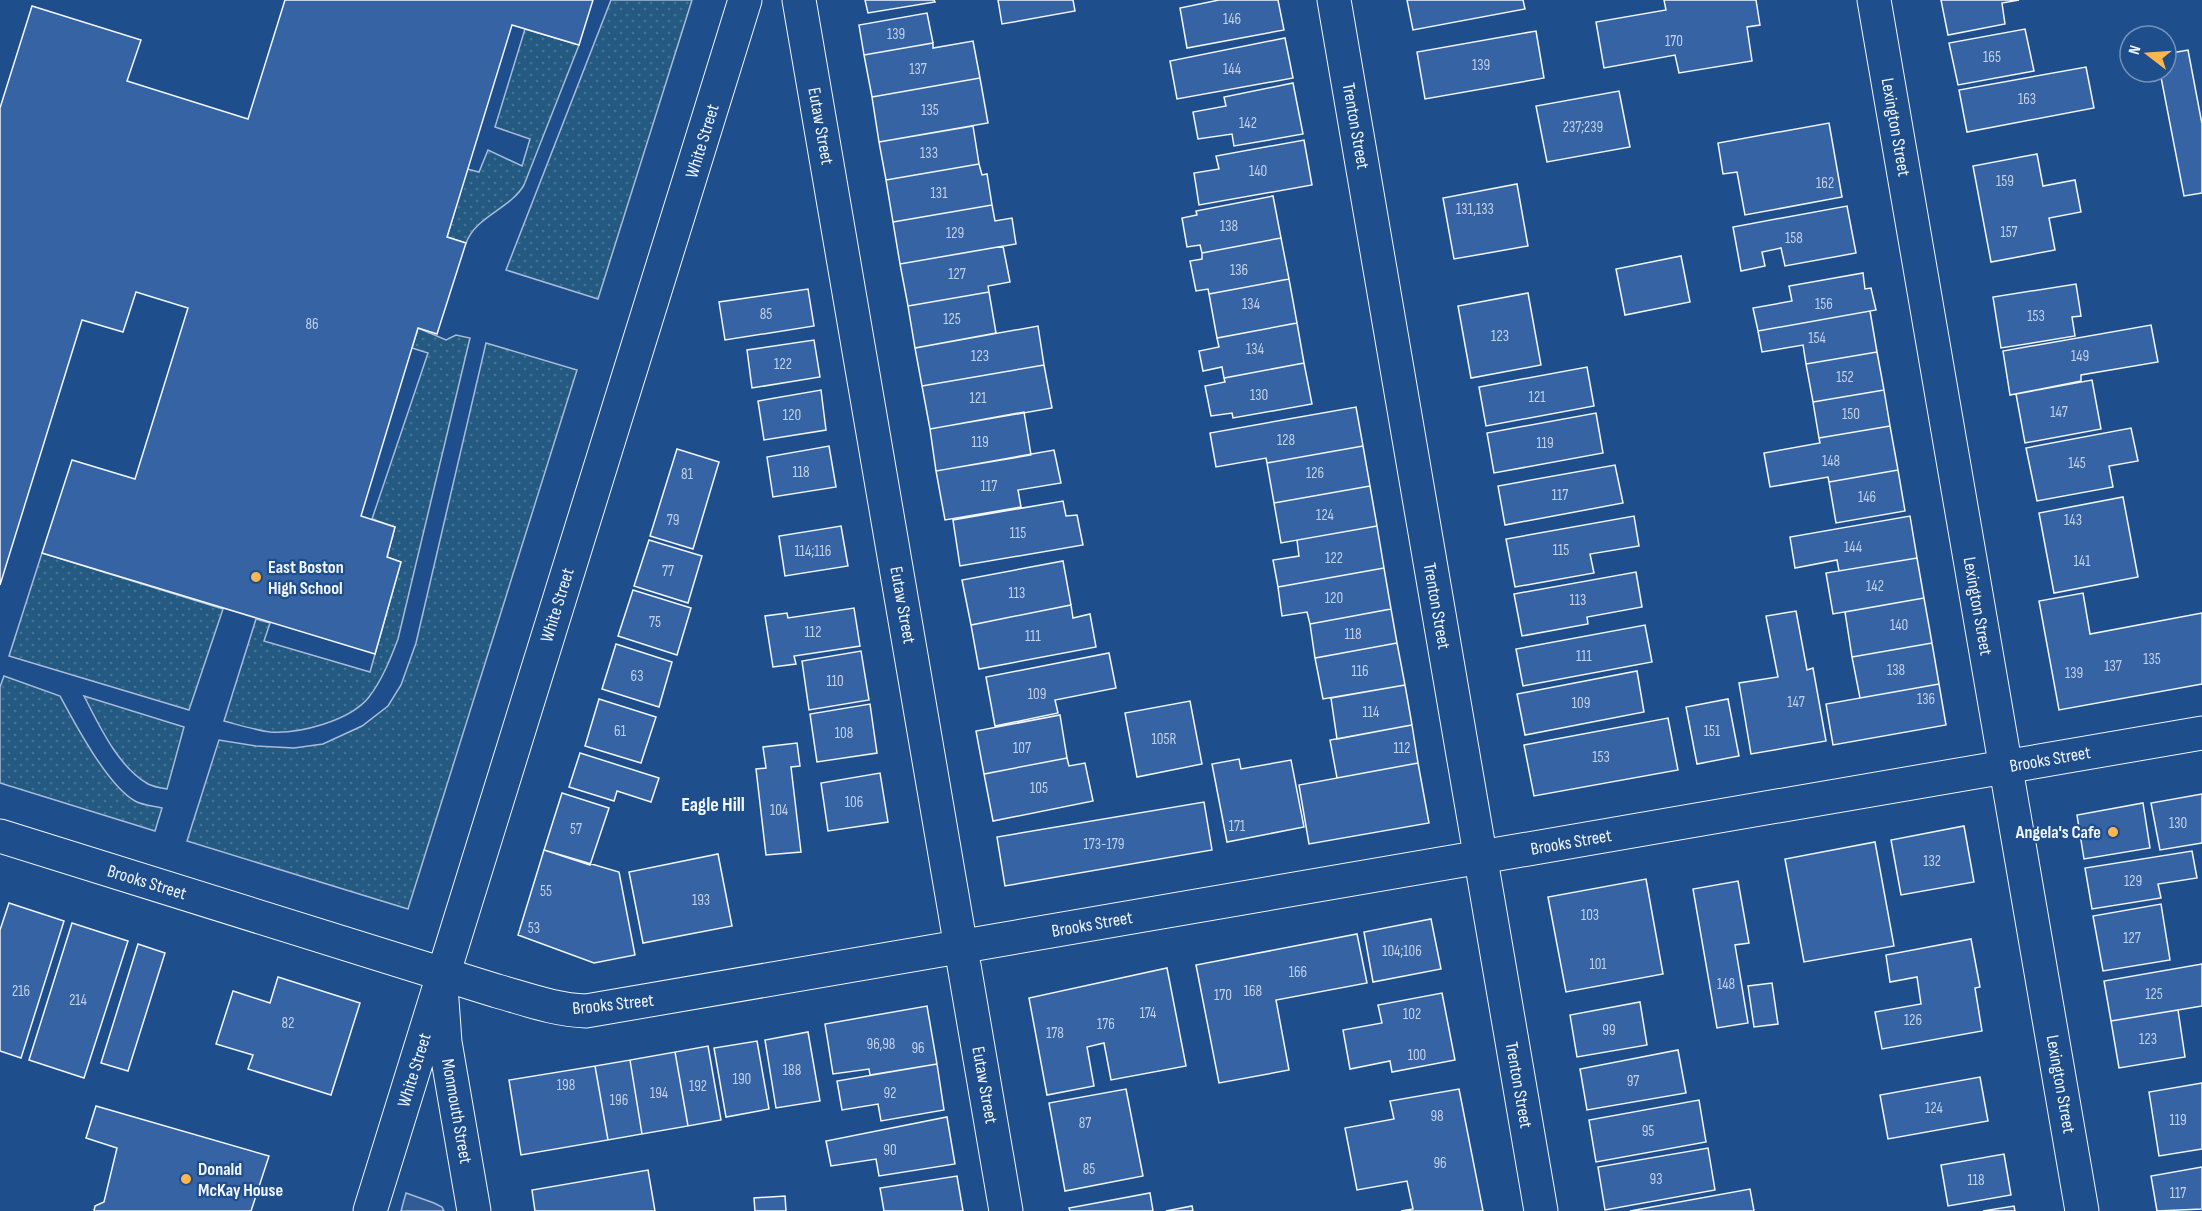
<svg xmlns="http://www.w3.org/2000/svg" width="2202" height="1211" font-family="'Sofia Sans Condensed',sans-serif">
  <defs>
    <pattern id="grass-dots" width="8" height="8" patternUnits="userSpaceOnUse" patternTransform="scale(1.5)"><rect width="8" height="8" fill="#245a82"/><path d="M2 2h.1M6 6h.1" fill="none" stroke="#447295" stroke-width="1.8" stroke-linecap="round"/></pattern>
  </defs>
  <rect width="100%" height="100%" fill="#1f4e8c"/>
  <!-- grass -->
  <path fill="url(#grass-dots)" stroke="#a8bbd7" stroke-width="1.5" d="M611,0H692L598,299L506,270Z
    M525,29L579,45L524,185C510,209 476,216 466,243L447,237L467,169L479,172L488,150L522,166L530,139L495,127Z
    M418,328L446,340L456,335L470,338L398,639C390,660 382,680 369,697C350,721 299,734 270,732C255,730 239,725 224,721L256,619L270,623L264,641L370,672L401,562L387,557L395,527L372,519L428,353L412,348Z
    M486,343L577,370L408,909L187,841L219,740L256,746L294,748L323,744L362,726L388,706L401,685L416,643Z
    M42,553L223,609L189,710L9,656Z
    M4,676L60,696C75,724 108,786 135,801C142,805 153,806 162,808L155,831L0,783V687Z
    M84,696L184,727L167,789C161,788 154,787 148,784C118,767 99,725 84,696Z"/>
  <!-- parking -->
  <path fill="#305b95" stroke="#a8bbd7" stroke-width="1.5" d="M406,1193L434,1203L442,1207L444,1211H401Z"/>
  <!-- building -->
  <path fill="#3563a3" stroke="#f2f6ff" stroke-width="1.5" d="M285,0H593L579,45L512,25L447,237L466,243L437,334L418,328L361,516L395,527L387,557L401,562L375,654L42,553L72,460L135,479L188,308L136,292L123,332L82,320L0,585V108L32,6L141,40L127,81L248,119Z
    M865,0H934L935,2L868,13Z
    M998,0H1073L1075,11L1002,24Z
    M1219,0H1278L1284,30L1187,48L1180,8Z
    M1407,0H1523L1525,9L1413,30Z
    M1664,0H1756L1760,25L1747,27L1752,61L1679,73L1675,55L1604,68L1596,22L1666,10Z
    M1941,0H2019L2002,3L2005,24L1948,35Z
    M927,13L933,43L864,55L859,25Z
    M2025,29L2034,71L1958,85L1949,43Z
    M1536,31L1544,78L1425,99L1417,52Z
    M1285,38L1293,78L1177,99L1170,61Z
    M973,41L980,78L872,97L864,55L933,43V48Z
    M2188,50L2202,124V193L2184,196L2160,72H2166V54Z
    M2086,67L2094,108L1967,132L1959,90Z
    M980,78L988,123L879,142L872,97Z
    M1293,83L1303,134L1234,146L1232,134L1198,139L1193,112L1226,106L1224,97Z
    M1619,91L1630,147L1547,162L1536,106Z
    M1829,123L1842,197L1745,215L1737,172L1723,174L1718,143Z
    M973,126L979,164L886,180L879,142Z
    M1304,140L1312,185L1199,205L1194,173L1219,169L1216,156Z
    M2037,154L2043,186L2075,180L2081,212L2049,218L2055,250L1991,262L1973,166Z
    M979,164L982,175L987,174L992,205L893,222L886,180Z
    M1517,184L1528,246L1454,259L1443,198Z
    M1273,196L1281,238L1202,253L1200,245L1187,247L1182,218L1197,215L1196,211Z
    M992,205L995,221L1012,218L1016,244L900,264L893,222Z
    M1847,206L1856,253L1785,266L1781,248L1762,252L1765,266L1741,271L1733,227Z
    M1281,238L1289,279L1209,294L1208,289L1196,291L1190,261L1202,259V253Z
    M1003,246L1010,282L988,286L989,292L908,306L900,264Z
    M1681,256L1690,302L1625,315L1616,269Z
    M1863,273L1865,289L1871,288L1876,310L1758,331L1753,308L1792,301L1789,286Z
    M1289,279L1297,323L1217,338L1209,294Z
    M2076,284L2081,316L2072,317L2075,336L2001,348L1993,297Z
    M808,289L814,326L725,340L719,302Z
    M989,292L996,333L915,348L908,306Z
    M1528,293L1541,365L1471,378L1458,306Z
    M1870,311L1877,352L1806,364L1803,345L1762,352L1758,331Z
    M1297,323L1304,363L1224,378L1222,367L1203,371L1199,351L1219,347L1217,338Z
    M2151,325L2158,362L2081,375V381L2010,395L2003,351Z
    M1038,326L1044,365L922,386L915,348Z
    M814,340L820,377L752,388L747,350Z
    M1877,352L1884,390L1813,402L1806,364Z
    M1304,363L1312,404L1233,418L1232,413L1211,416L1205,386L1225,382L1224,378Z
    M1044,365L1052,408L930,429L922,386Z
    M1587,367L1594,406L1486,426L1479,387Z
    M2092,380L2101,429L2025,443L2016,394Z
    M821,390L826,430L764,440L758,401Z
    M1884,390L1890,426L1819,438L1813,402Z
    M1356,407L1363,446L1267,463L1266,458L1216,467L1210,433Z
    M1024,412L1031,455L936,471L930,429Z
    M1596,413L1603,453L1494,473L1487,433Z
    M1890,426L1898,470L1829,482L1828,477L1770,487L1764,453L1820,443L1819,438Z
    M2131,428L2138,461L2109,466L2113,487L2037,501L2026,448Z
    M829,446L836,487L773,497L767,457Z
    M1363,446L1370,486L1274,503L1267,463Z
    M677,449L719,462L693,549L650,536Z
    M1054,450L1061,483L1018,490L1021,507L945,520L936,471Z
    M1615,465L1623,503L1505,525L1498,486Z
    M1898,470L1905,511L1836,523L1829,482Z
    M1370,486L1377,526L1281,543L1274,503Z
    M2123,497L2138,577L2054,593L2039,513Z
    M1063,501L1066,516L1077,515L1083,545L960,566L953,520Z
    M1634,516L1639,546L1590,554L1594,573L1515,587L1506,539Z
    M1910,516L1917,558L1839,571L1837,560L1795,568L1790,537Z
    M841,526L848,566L785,576L779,536Z
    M1377,526L1384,568L1278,587L1273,560L1299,556L1297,540Z
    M649,540L702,556L688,603L634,586Z
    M1917,558L1924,598L1833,614L1826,573Z
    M1063,561L1071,605L971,625L962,580Z
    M1384,568L1391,609L1310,624L1307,612L1282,616L1278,587Z
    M1636,572L1642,607L1587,617L1588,624L1522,636L1514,594Z
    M633,590L691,608L677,655L618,636Z
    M2083,593L2090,634L2202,613V684L2059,710L2039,601Z
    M1924,598L1932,643L1852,657L1845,612Z
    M1071,605L1073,618L1090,614L1096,647L979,669L971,625Z
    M854,608L860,646L794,656L796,664L773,667L765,616L787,613L788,618Z
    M1391,609L1397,643L1315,658L1310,624Z
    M1796,611L1807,670L1813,668L1826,741L1751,754L1739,683L1778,677L1766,616Z
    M1645,625L1652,662L1523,686L1516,649Z
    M1397,643L1405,685L1323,699L1315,658Z
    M1932,643L1939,684L1860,698L1852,657Z
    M616,644L672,662L659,707L602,689Z
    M861,651L869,700L809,710L802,661Z
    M1109,653L1116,688L1055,700L1058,713L995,726L986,677Z
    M1637,671L1644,712L1525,735L1517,694Z
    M1939,684L1946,725L1833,745L1826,704Z
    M1405,685L1412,725L1337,739L1331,698Z
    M599,699L656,717L641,763L585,746Z
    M1728,699L1739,756L1697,764L1686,707Z
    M1190,701L1202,764L1137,777L1125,713Z
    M870,704L877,753L817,762L810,714Z
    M1060,715L1067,758L984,774L976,731Z
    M1668,718L1678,770L1534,796L1524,745Z
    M1412,725L1418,763L1337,778L1330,740Z
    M797,743L800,766L791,767L801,852L766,855L756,769L766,768L763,747Z
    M580,753L659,778L651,802L617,791L614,801L569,787Z
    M1067,758L1069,766L1085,763L1093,801L993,821L984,774Z
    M1239,759L1241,769L1291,760L1304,827L1227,842L1212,764Z
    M1418,763L1429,823L1309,844L1299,785Z
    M880,773L888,822L828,831L821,783Z
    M562,793L609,808L590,865L544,850Z
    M2202,794V843L2160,850L2151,803Z
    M1204,802L1212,850L1005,886L997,837Z
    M2143,803L2150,848L2084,859L2077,815Z
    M1964,826L1974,882L1901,895L1891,840Z
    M1875,842L1894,946L1804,962L1785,859Z
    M544,850L619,872L635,955L594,963L518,935Z
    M2192,851L2197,878L2158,884L2161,898L2092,909L2085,868Z
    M718,854L732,926L643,943L629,872Z
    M1646,879L1663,974L1566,992L1548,897Z
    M1738,881L1749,943L1735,945L1748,1023L1717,1028L1693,889Z
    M9,903L64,921L21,1058L0,1051V930Z
    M2161,904L2170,960L2103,971L2093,916Z
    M1431,919L1441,969L1373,982L1364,932Z
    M72,923L128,941L84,1078L29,1060Z
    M1357,934L1367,983L1276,1000L1289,1070L1219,1083L1196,965Z
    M1971,939L1980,987L1975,988L1982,1031L1882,1049L1875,1012L1921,1004L1917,977L1890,982L1886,955Z
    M138,944L165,953L128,1071L101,1063Z
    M2202,964V1006L2111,1021L2104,981Z
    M1167,968L1186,1066L1111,1080L1104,1043L1087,1047L1094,1086L1047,1095L1029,998Z
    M278,977L360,1003L331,1095L248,1069L253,1055L216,1044L233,991L270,1003Z
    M1772,983L1778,1024L1754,1027L1748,986Z
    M1442,993L1455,1060L1392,1072L1390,1061L1350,1069L1343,1030L1382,1023L1378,1005Z
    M1640,1002L1647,1045L1577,1057L1570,1015Z
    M927,1006L937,1064L870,1075L869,1069L833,1074L825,1024Z
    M2178,1010L2185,1057L2119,1068L2111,1021Z
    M808,1032L820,1101L776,1108L765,1040Z
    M757,1041L769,1109L726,1117L714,1048Z
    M708,1046L721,1120L688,1126L675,1052Z
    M1678,1050L1686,1093L1587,1110L1580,1069Z
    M675,1052L688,1126L642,1134L630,1060Z
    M630,1060L642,1134L608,1140L595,1066Z
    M937,1064L944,1110L881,1121L878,1104L842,1110L837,1081Z
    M595,1066L608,1140L521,1155L509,1080Z
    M1980,1077L1988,1121L1888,1139L1880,1095Z
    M2202,1083V1149L2159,1156L2149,1092Z
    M1126,1089L1143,1176L1065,1191L1049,1103Z
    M1459,1089L1483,1211H1401L1413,1209L1407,1181L1357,1190L1345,1128L1394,1119L1390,1101Z
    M1699,1100L1706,1142L1596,1162L1589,1120Z
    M96,1106L269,1156L251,1211H94L95,1206L104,1202L117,1148L86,1138Z
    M947,1117L955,1164L879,1176L876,1159L831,1166L826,1141Z
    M1708,1148L1715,1190L1605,1210L1598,1167Z
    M2004,1154L2011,1195L1948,1206L1941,1165Z
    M2202,1167V1209L2157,1211L2151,1176Z
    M648,1170L655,1211H535L532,1190Z
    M957,1176L963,1211H884L880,1188Z
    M1750,1189L1754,1211H1630Z
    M1150,1193L1153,1211H1070L1069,1208Z
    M785,1196L786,1211H755L754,1198Z
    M1192,1206L1193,1211H1166Z
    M2014,1206L2015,1211H1983Z"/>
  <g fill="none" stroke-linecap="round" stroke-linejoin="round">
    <defs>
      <path id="minor" d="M799,0L1006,1211
        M1334,0L1541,1211
        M1874,0L2082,1211
        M0,836L497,991C526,999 555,1010 586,1011L2202,733
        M442,1000L445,1042L474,1211
        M370,1211L745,0"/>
    </defs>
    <!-- minor casing -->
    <use href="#minor" stroke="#f2f6ff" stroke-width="35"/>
    <!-- minor -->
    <use href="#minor" stroke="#1f4e8c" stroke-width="33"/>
  </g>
  <!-- markers -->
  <g fill="#ffb74d" stroke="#1f4e8c" stroke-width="2">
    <circle cx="256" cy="577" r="6"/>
    <circle cx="2113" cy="832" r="6"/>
    <circle cx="186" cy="1179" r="6"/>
  </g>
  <g text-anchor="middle" stroke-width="4.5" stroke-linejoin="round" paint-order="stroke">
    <!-- number labels -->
    <g font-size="15" fill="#c3d1e8">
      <text x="1232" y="24">146</text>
      <text x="896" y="39">139</text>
      <text x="1674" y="46">170</text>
      <text x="1992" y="62">165</text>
      <text x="1481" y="70">139</text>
      <text x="918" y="74">137</text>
      <text x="1232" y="74">144</text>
      <text x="2027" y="104">163</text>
      <text x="930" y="115">135</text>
      <text x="1248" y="128">142</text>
      <text x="1583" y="132">237;239</text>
      <text x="929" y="158">133</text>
      <text x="1258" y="176">140</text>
      <text x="2005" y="186">159</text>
      <text x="1825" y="188">162</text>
      <text x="939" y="198">131</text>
      <text x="1475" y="214">131,133</text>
      <text x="1229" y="231">138</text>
      <text x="2009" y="237">157</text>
      <text x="955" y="238">129</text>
      <text x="1794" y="243">158</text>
      <text x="1239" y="275">136</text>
      <text x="957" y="279">127</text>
      <text x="1251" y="309">134</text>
      <text x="1824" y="309">156</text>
      <text x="766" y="319">85</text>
      <text x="2036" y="321">153</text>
      <text x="952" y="324">125</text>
      <text x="312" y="329">86</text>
      <text x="1500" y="341">123</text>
      <text x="1817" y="343">154</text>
      <text x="1255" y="354">134</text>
      <text x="980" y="361">123</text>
      <text x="2080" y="361">149</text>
      <text x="783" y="369">122</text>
      <text x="1845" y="382">152</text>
      <text x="1259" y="400">130</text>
      <text x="1537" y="402">121</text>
      <text x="978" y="403">121</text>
      <text x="2059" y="417">147</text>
      <text x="1851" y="419">150</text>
      <text x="792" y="420">120</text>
      <text x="1286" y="445">128</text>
      <text x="980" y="447">119</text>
      <text x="1545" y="448">119</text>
      <text x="1831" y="466">148</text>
      <text x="2077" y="468">145</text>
      <text x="801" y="477">118</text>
      <text x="1315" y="478">126</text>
      <text x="687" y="479">81</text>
      <text x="989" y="491">117</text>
      <text x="1560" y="500">117</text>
      <text x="1867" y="502">146</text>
      <text x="1325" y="520">124</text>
      <text x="673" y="525">79</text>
      <text x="2073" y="525">143</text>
      <text x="1018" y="538">115</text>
      <text x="1853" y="552">144</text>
      <text x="1561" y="555">115</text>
      <text x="813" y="556">114;116</text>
      <text x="1334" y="563">122</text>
      <text x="2082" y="566">141</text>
      <text x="668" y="576">77</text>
      <text x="1875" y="591">142</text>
      <text x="1017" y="598">113</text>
      <text x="1334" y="603">120</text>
      <text x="1578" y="605">113</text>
      <text x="655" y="627">75</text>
      <text x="1899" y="630">140</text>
      <text x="813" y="637">112</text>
      <text x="1353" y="639">118</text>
      <text x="1033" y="641">111</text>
      <text x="1584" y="661">111</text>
      <text x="2152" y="664">135</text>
      <text x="2113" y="671">137</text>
      <text x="1896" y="675">138</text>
      <text x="1360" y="676">116</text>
      <text x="2074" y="678">139</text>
      <text x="637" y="681">63</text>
      <text x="835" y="686">110</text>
      <text x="1037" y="699">109</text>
      <text x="1926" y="704">136</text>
      <text x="1796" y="707">147</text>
      <text x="1581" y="708">109</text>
      <text x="1371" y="717">114</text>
      <text x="620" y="736">61</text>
      <text x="1712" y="736">151</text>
      <text x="844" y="738">108</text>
      <text x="1164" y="744">105R</text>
      <text x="1022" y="753">107</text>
      <text x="1402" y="753">112</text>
      <text x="1601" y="762">153</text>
      <text x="1039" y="793">105</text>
      <text x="854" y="807">106</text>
      <text x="779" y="815">104</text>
      <text x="2178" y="828">130</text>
      <text x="1237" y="831">171</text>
      <text x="576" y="834">57</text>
      <text x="1104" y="849">173-179</text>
      <text x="1932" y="866">132</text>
      <text x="2133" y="886">129</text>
      <text x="546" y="896">55</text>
      <text x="701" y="905">193</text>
      <text x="1590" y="920">103</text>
      <text x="534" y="933">53</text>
      <text x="2132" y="943">127</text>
      <text x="1402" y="956">104;106</text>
      <text x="1598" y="969">101</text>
      <text x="1298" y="977">166</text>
      <text x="1726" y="989">148</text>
      <text x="21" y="996">216</text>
      <text x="1253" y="996">168</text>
      <text x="2154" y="999">125</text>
      <text x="1223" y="1000">170</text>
      <text x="78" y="1005">214</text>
      <text x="1148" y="1018">174</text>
      <text x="1412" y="1019">102</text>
      <text x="1913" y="1025">126</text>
      <text x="288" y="1028">82</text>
      <text x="1106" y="1029">176</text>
      <text x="1609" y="1035">99</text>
      <text x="1055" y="1038">178</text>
      <text x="2148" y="1044">123</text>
      <text x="881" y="1049">96,98</text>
      <text x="918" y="1053">96</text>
      <text x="1417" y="1060">100</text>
      <text x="792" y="1075">188</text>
      <text x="742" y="1084">190</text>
      <text x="1633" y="1086">97</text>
      <text x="566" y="1090">198</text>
      <text x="698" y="1091">192</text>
      <text x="659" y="1098">194</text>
      <text x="890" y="1098">92</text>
      <text x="619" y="1105">196</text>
      <text x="1934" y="1113">124</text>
      <text x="1437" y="1121">98</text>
      <text x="2178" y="1125">119</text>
      <text x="1085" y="1128">87</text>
      <text x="1648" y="1136">95</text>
      <text x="890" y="1155">90</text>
      <text x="1440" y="1168">96</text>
      <text x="1089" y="1174">85</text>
      <text x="1656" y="1184">93</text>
      <text x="1976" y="1185">118</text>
      <text x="2178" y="1198">117</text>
    </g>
    <!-- street labels -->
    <g font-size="18" fill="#f2f6ff" stroke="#1f4e8c">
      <text transform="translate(821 126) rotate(80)" y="6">Eutaw Street</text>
      <text transform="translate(1356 126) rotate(80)" y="6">Trenton Street</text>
      <text transform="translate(1896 127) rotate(80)" y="6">Lexington Street</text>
      <text transform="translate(702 141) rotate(-73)" y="6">White Street</text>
      <text transform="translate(557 605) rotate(-73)" y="6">White Street</text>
      <text transform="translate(903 605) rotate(80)" y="6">Eutaw Street</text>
      <text transform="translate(1437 606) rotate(80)" y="6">Trenton Street</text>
      <text transform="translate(1978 606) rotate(80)" y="6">Lexington Street</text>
      <text transform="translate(2050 759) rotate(-10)" y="6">Brooks Street</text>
      <text transform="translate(1571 842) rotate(-10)" y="6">Brooks Street</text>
      <text transform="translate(147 882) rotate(17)" y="6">Brooks Street</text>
      <text transform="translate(1092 924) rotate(-10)" y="6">Brooks Street</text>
      <text transform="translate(613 1004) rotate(-6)" y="6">Brooks Street</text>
      <text transform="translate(414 1070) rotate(-73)" y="6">White Street</text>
      <text transform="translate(2061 1084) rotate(80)" y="6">Lexington Street</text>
      <text transform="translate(985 1085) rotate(80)" y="6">Eutaw Street</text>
      <text transform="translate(1519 1085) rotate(80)" y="6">Trenton Street</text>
      <text transform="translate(457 1111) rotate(80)" y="6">Monmouth Street</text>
    </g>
    <!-- poi labels -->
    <g font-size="18" font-weight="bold" fill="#f2f6ff" stroke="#1f4e8c" text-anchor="start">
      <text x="268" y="573">East Boston<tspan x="268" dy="21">High School</tspan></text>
      <text x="2101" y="838" text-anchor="end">Angela's Cafe</text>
      <text x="198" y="1175">Donald<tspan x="198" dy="21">McKay House</tspan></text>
    </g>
    <!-- neighbourhood labels -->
    <g font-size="20" font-weight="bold" fill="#f2f6ff" stroke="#1f4e8c">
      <text x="713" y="811">Eagle Hill</text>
    </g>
  </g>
  <!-- north arrow -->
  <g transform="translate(2148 54) rotate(287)"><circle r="28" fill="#1f4e8c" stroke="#7391ba" stroke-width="1.5"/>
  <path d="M0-4.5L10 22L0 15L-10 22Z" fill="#ffb74d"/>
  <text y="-9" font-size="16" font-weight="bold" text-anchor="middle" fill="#f2f6ff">N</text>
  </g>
</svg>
